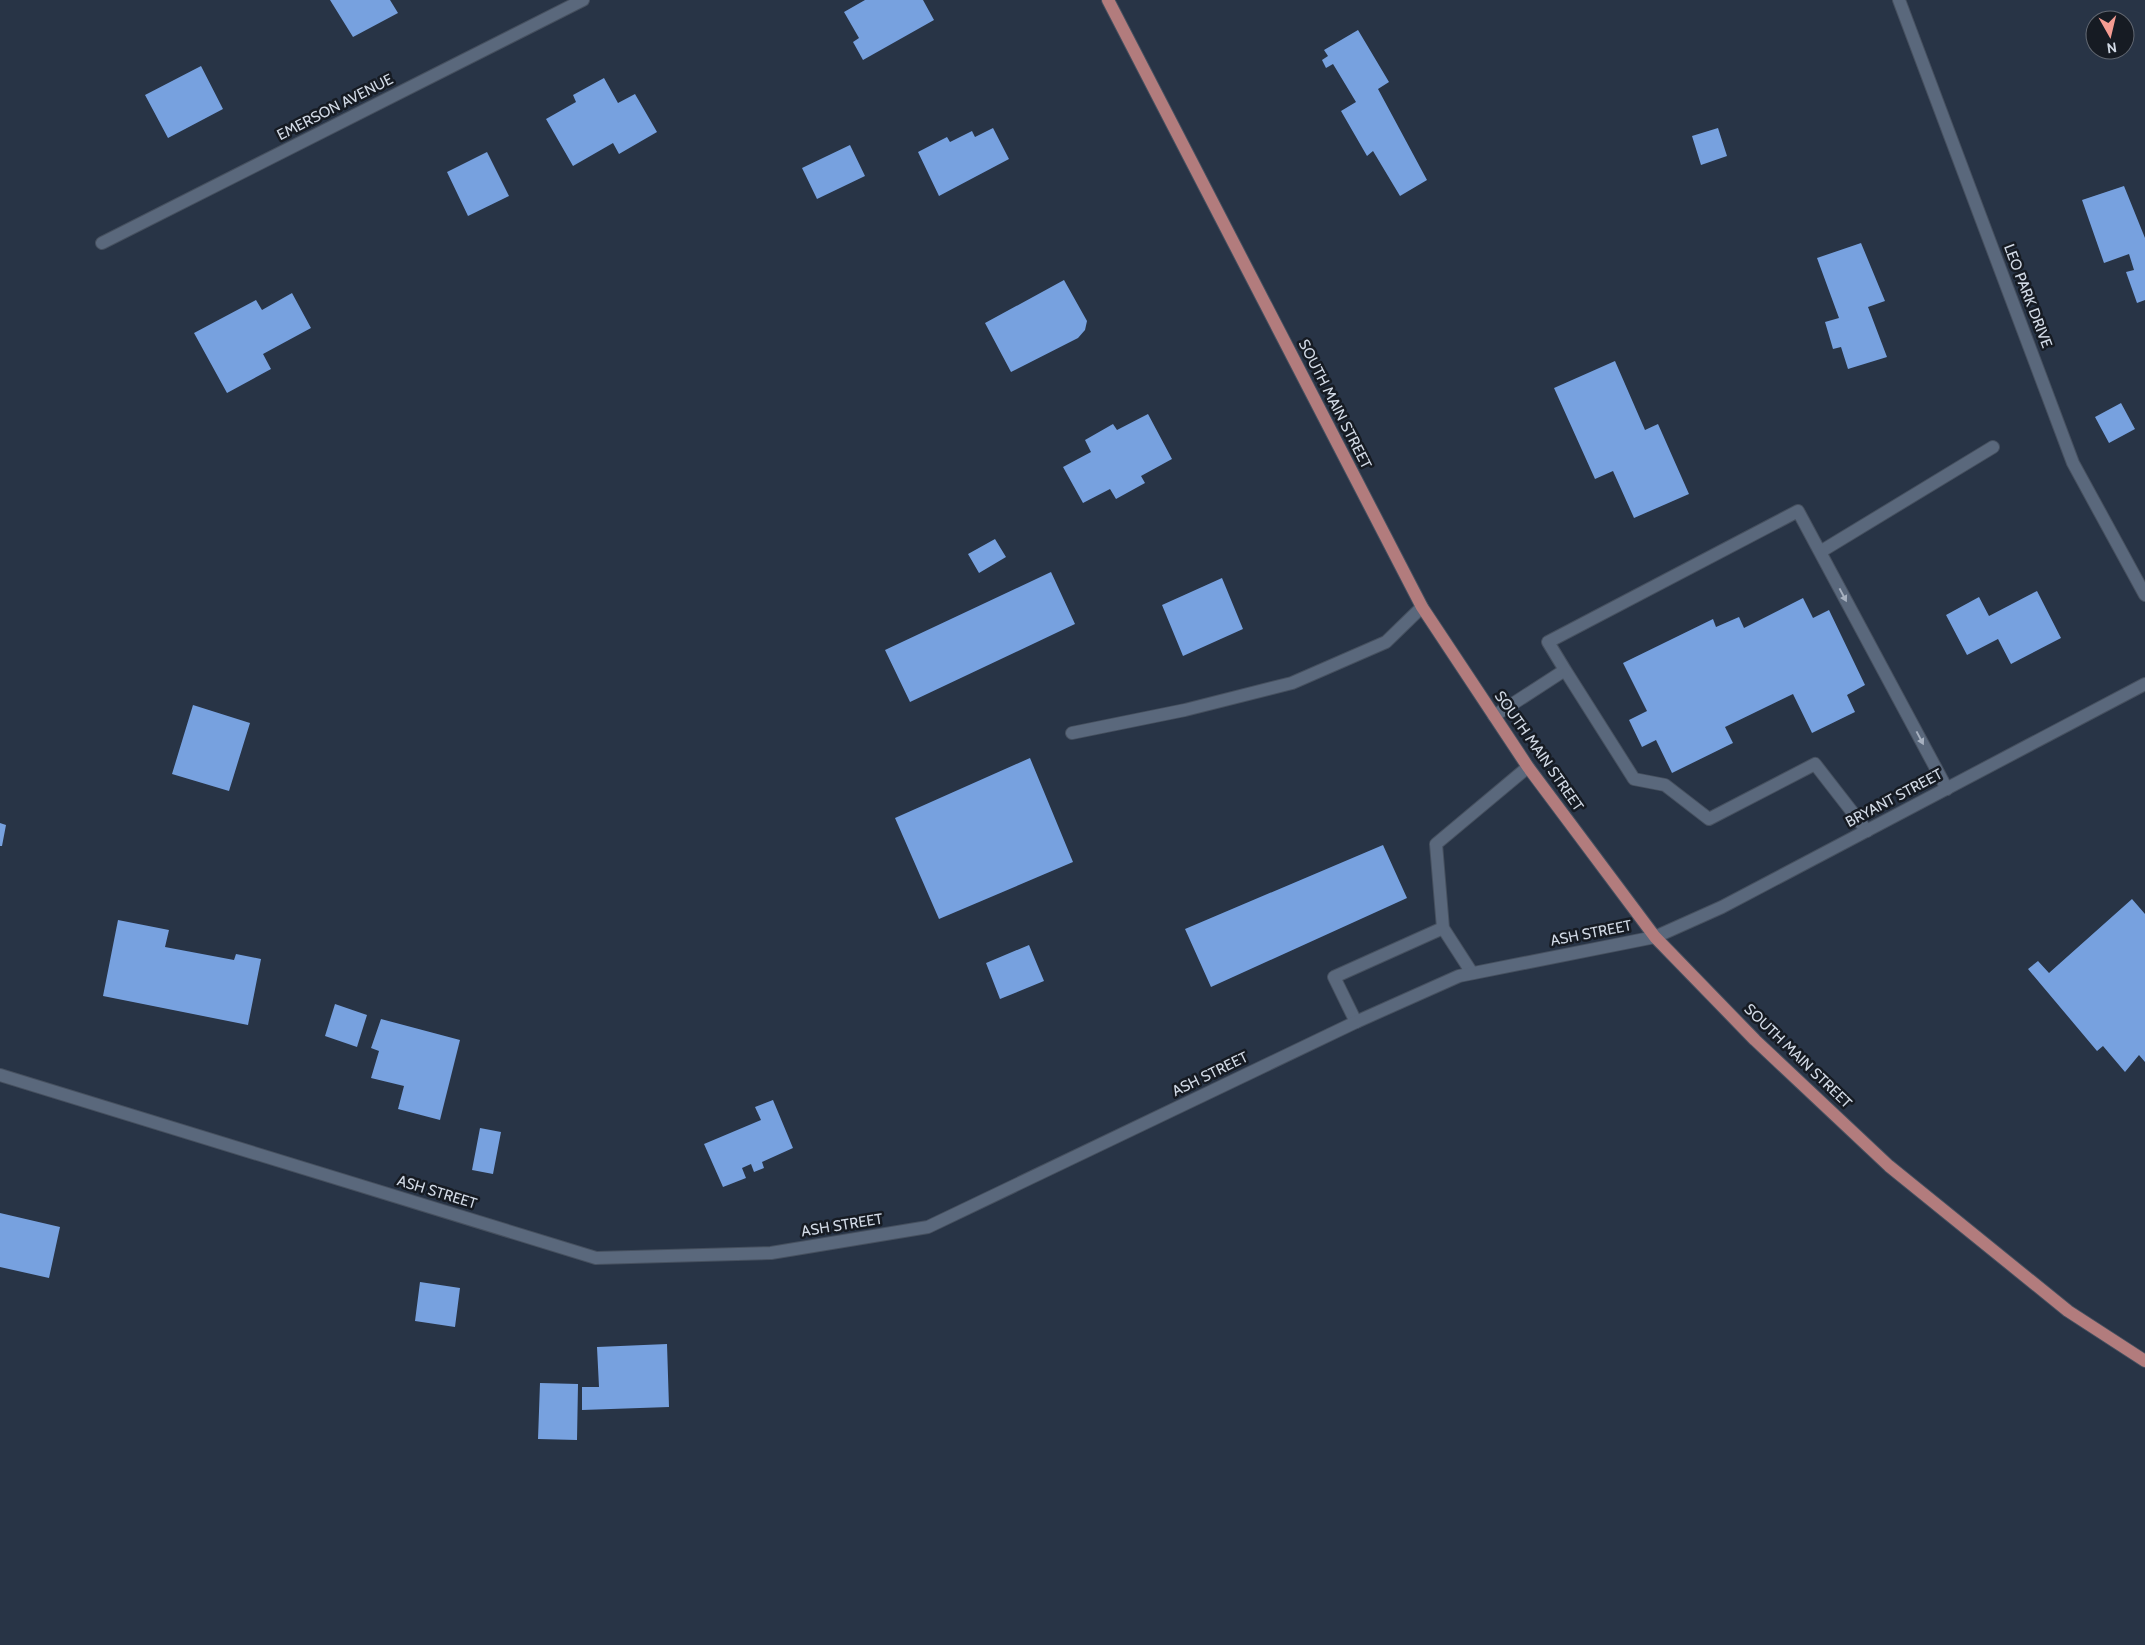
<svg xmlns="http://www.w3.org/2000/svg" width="2145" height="1645" font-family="Cabin,sans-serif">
  <rect width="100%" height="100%" fill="#283446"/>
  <!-- building -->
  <path fill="#77a1df" d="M330,0H390L398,13L353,37Z
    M865,0H923L934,20L863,60L853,42L859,38L844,12Z
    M1358,30L1389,82L1378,89L1427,180L1400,196L1373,151L1367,156L1341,111L1356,102L1333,64L1326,68L1322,60L1328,56L1324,50Z
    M201,66L223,109L168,138L145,95Z
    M604,78L618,103L635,94L657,132L619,154L613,143L573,166L546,119L576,102L573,95Z
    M993,128L1009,159L939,196L918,152L947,137L950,142L972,131L975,137Z
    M1718,128L1727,156L1701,165L1692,136Z
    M850,145L865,176L817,199L802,168Z
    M487,152L509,196L468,216L447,172Z
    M2124,186L2145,238V300L2137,303L2126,272L2134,270L2129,254L2104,263L2082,200Z
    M1861,243L1885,301L1868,307L1887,357L1848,369L1841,347L1833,349L1825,322L1839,318L1817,258Z
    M1064,280L1087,321L1085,330L1078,338L1011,372L985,323Z
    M292,293L311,328L263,354L271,369L227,393L194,333L256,300L262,310Z
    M1615,361L1645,430L1658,424L1689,494L1634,518L1613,471L1595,479L1554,388Z
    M2121,403L2135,429L2109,443L2095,417Z
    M1148,414L1172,459L1141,476L1145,483L1116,499L1110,489L1083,503L1063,467L1091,452L1085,440L1113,424L1117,430Z
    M995,539L1006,557L979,573L968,554Z
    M1051,572L1075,624L910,702L885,650Z
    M1222,578L1243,629L1183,656L1162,605Z
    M2037,591L2061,638L2011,664L1998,639L1967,655L1946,615L1979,597L1989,616Z
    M1803,598L1813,618L1829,610L1865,685L1847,695L1855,712L1812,733L1793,694L1725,727L1733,743L1672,773L1656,740L1642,747L1629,720L1647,711L1623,663L1713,619L1716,627L1739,617L1744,628Z
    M193,705L250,723L229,791L172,774Z
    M1030,758L1073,862L939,919L895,818Z
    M0,823L6,825L2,846H0Z
    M1383,845L1407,898L1211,987L1185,929Z
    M2132,899L2145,914V1062L2139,1055L2125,1072L2103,1046L2097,1051L2028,969L2038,961L2049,973Z
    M118,920L169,930L165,947L234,960L236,954L261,959L248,1025L103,996Z
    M1029,945L1044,981L1000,999L986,963Z
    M335,1004L367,1015L357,1047L325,1036Z
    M381,1019L460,1040L440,1120L398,1109L404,1086L371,1078L379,1051L371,1048Z
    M773,1100L793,1148L762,1162L764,1168L754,1172L751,1164L742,1168L746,1178L723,1187L704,1144L761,1120L755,1107Z
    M480,1128L501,1132L493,1174L472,1170Z
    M0,1213L60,1227L49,1278L0,1267Z
    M420,1282L460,1288L455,1327L415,1321Z
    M667,1344L669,1407L582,1410V1387H599L597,1347Z
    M540,1383L578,1384L577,1440L538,1439Z"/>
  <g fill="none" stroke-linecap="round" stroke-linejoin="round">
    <defs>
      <path id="service" d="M1820,552L1993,447
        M1565,670L1634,779L1665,785L1709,819L1815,764L1867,831
        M1494,716L1565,670L1548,642L1798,511L1947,789
        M1072,733L1185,710L1292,683L1386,642L1422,607
        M1443,928L1472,973
        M1356,1022L1334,977L1443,928L1436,844L1528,767"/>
      <path id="minor" d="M1899,0L2073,463L2145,595
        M102,243L583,0
        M0,1075L596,1258L771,1253L928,1227L1356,1022L1459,976L1655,937L1722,907L2145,684"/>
      <path id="primary" d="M1108,0L1422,607L1528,767L1655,937L1755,1040L1889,1166L2068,1311L2145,1361"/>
    </defs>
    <!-- service casing -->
    <use href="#service" stroke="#46505f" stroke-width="14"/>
    <!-- minor casing -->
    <use href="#minor" stroke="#46505f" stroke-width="14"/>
    <!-- primary casing -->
    <use href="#primary" stroke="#46505f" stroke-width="14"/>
    <!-- service -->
    <use href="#service" stroke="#5a687c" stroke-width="12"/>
    <!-- minor -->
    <use href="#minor" stroke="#5a687c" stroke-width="12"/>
    <!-- primary -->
    <use href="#primary" stroke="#b27c7d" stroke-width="12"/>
  </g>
  <!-- one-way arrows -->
  <defs><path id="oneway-solid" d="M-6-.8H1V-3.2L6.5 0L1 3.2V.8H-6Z" transform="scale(1.25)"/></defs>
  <g fill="#a7b1c0">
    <use href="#oneway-solid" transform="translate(1843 595) rotate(62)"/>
    <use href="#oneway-solid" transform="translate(1920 738) rotate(62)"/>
  </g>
  <g text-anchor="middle" stroke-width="5" stroke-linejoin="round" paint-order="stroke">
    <!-- street labels -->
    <g font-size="15" fill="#d1d9e5" stroke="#161b23">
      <text transform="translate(335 107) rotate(-27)" y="5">EMERSON AVENUE</text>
      <text transform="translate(2028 296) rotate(69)" y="5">LEO PARK DRIVE</text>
      <text transform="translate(1335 404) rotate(63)" y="5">SOUTH MAIN STREET</text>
      <text transform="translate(1539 751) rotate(55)" y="5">SOUTH MAIN STREET</text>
      <text transform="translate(1894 798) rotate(-28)" y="5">BRYANT STREET</text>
      <text transform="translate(1591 933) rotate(-11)" y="5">ASH STREET</text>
      <text transform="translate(1798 1056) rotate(44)" y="5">SOUTH MAIN STREET</text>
      <text transform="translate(1210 1074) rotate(-26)" y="5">ASH STREET</text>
      <text transform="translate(437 1192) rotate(17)" y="5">ASH STREET</text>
      <text transform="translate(842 1225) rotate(-9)" y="5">ASH STREET</text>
    </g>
  </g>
  <!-- north arrow -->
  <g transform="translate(2110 35) rotate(172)"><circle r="24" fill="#161b23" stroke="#616771"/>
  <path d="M0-4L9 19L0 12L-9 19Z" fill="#f59c92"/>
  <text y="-8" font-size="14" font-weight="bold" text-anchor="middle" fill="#d1d9e5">N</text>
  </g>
</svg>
